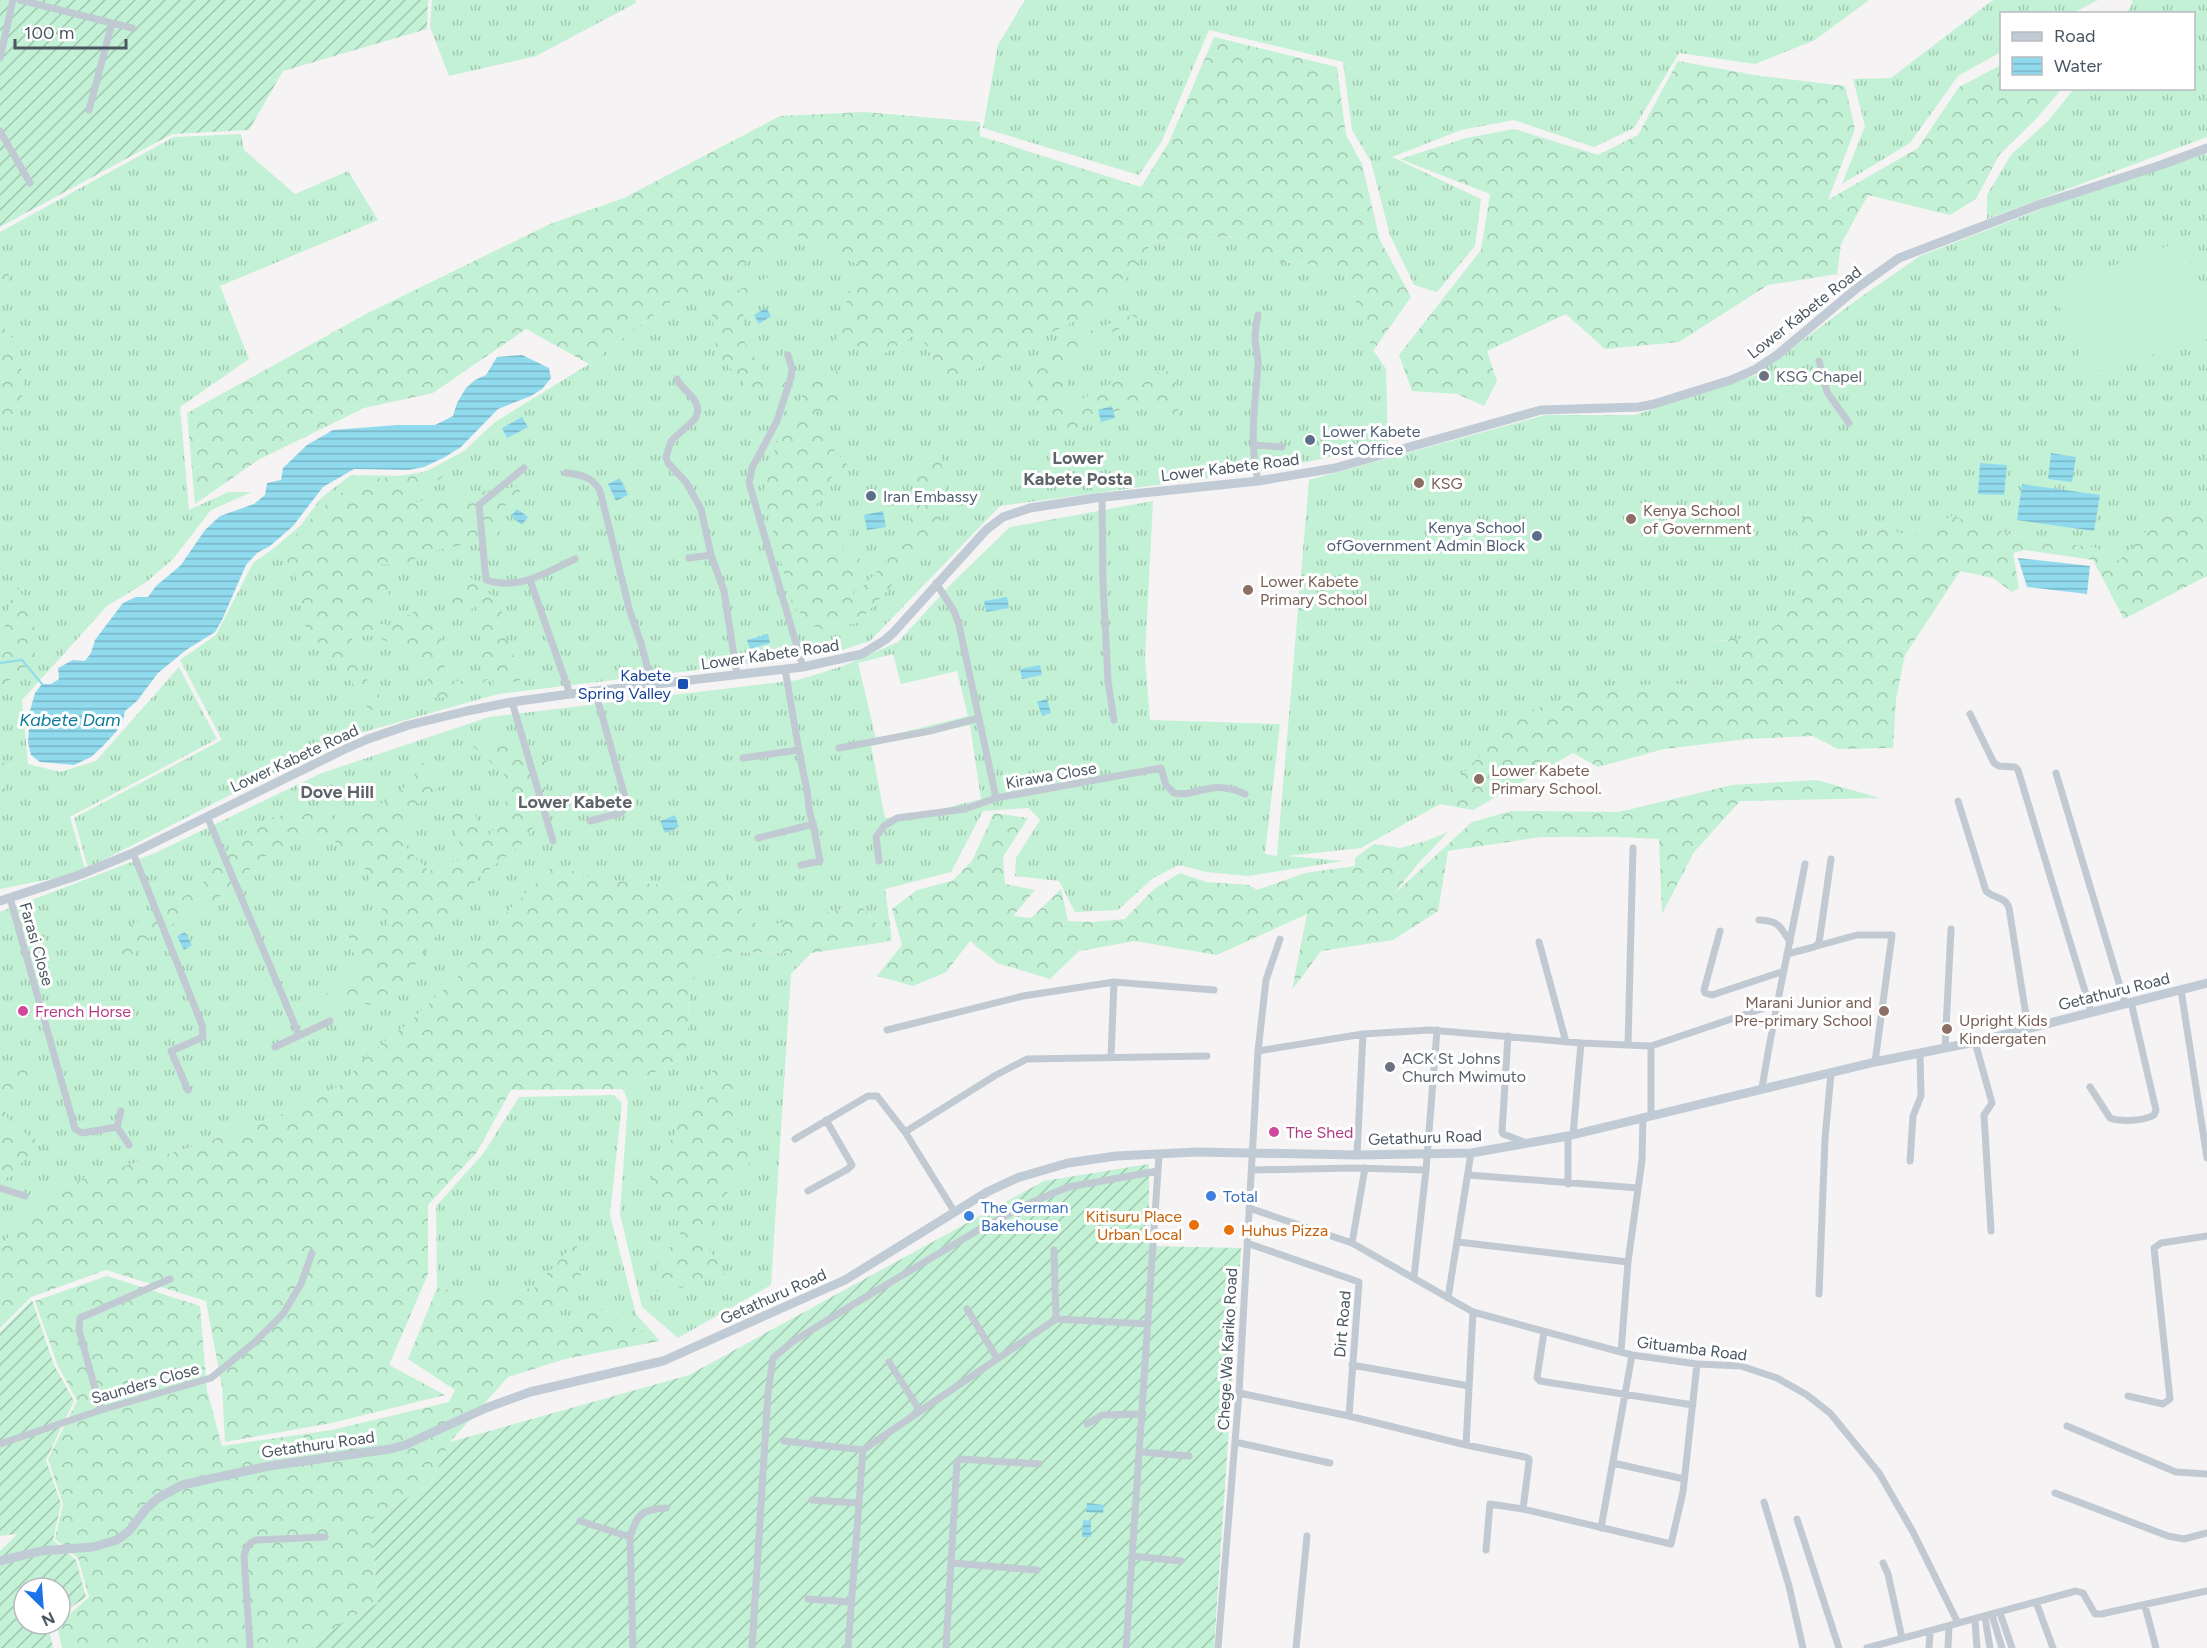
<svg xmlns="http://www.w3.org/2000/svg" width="2207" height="1648" font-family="Figtree,sans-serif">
  <defs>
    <pattern id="grass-tufts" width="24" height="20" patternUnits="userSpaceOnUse" patternTransform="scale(1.5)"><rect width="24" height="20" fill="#c3f1d5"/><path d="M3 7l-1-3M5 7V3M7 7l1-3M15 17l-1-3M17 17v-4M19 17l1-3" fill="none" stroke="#a0c6b0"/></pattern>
    <pattern id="forest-crowns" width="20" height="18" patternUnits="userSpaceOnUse" patternTransform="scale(1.5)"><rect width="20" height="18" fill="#c3f1d5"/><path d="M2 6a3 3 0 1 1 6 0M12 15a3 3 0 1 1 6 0" fill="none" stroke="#a0c6b0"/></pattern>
    <pattern id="garden-furrows" width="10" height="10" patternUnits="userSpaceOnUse" patternTransform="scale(1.5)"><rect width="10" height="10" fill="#c3f1d5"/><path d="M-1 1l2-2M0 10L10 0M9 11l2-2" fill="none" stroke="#a0c6b0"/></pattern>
    <pattern id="water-rules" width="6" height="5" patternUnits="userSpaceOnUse" patternTransform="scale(1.5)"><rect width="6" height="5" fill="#90daee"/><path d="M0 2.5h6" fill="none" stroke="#78b4c4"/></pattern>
  </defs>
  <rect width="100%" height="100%" fill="#f5f3f3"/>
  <!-- grass -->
  <path fill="url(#grass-tufts)" fill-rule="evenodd" d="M432,0H635L636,3L536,56L449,76L430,27Z
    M1025,0H1869L1815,40L1755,64L1679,53L1634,128L1594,147L1514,120L1461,130L1392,157L1481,199L1475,246L1437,292L1414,285L1390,235L1371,162L1352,130L1343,62L1209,30L1162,141L1139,175L983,128L998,45Z
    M1993,0H2098L2073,13L2002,14L2001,52L1958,76L1910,143L1842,184L1865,126L1853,79L1891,78Z
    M2131,0H2207V137L1987,219V195L2011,155L2047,122L2074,89L2194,88V14L2127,13L2133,2Z
    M241,134L244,150L295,194L348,171L378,220L220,286L249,359L180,407L189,510L228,492H252L211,510L173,559L145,583L107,606L22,700L28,764L60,772L96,761L179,667L217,739L70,817L86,872L0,889V232L174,137Z
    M2207,153V501L2159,518L2119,562L2096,548L2012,535L1952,516L1913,538L1886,528L1848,542L1794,532L1801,584L1783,620L1756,639L1712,640L1729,641L1749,665L1738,686L1660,684L1460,776L1440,804L1361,848L1287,856L1344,861L1248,876L1206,872L1179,865L1153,878L1118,910L1075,912L1059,881L1015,876L1016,858L1040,820L1029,808L983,811L951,872L885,889L892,941L860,905L760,928L737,904L723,874L688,887L593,879L555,865L503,916L466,969L406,1025L363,1059L346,1082L288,1112L196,1146L86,1177L32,1204L0,1249V912L155,853L322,773L489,717L798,680L843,666L898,642L949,586L1010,527L1153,501L1145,658L1150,720L1280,724L1265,854L1277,856L1309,480L1545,415H1635L1756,375L1858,299L1920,256L2070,198ZM893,654L901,684L957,671L968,716L876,739L858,663ZM970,725L981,799L934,811L885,818L871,746Z
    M798,236L858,264L885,353L919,332L946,384L1107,305L1153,241L1238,236L1259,260L1344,267L1373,350L1386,369L1388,445L1269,470L1000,506L870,641L830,654L498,694L339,739L88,868L74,818L222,740L180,660L216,635L253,563L273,549L301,525L321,498L351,475L406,476L427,471L464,451L495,422L589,364L672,301Z
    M715,952L811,953L791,974L771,1285L678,1338L642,1307L620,1214L628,1101L623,1089L686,1056L690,983Z
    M614,1095L622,1103L610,1215L636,1314L660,1341L604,1310L543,1324L581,1278L534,1288L488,1295L437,1288L436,1206L483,1154L519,1097Z"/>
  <!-- forest -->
  <path fill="url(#forest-crowns)" d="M1214,37L1337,67L1346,135L1362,164L1380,240L1411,297L1373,351L1344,267L1259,260L1238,236L1153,241L1108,305L946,384L919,332L885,353L835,341L858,264L798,236L672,301L589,364L526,329L433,393L364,408L258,460L195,504L187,413L368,313L550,224L624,198L780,116L865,112L980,122V136L1141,187L1169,142Z
    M1678,61L1760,76L1845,86L1855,129L1828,200L1918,148L1959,87L2001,65L2002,88L2062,89L2035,120L1999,155L1976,199L1950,215L1868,195L1841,244L1837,274L1768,285L1679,342L1605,349L1566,314L1487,351L1497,381L1484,406L1457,394L1412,391L1399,355L1481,250L1490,194L1400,159L1466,138L1514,129L1598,155L1638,135Z
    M10,252L8,280L0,283V256Z
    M791,268L743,311L745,343L766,374L812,380L841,370L844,408L814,412L831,437L835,452L850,467L832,476L815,508L829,525L851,532L841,551L860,559L853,595C876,576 905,541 913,511C916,500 912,484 912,473L940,453L947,503L923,550L858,623L819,630L793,607L763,492L777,443L805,391L753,394L717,353L712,312L740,289Z
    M1155,307L1068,359L1066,407L1118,380L1173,370L1178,391V436L1148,397L1070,433L1026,400L1033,369L1073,337Z
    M0,323L17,344L25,388L10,429L0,421Z
    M454,468L408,503L528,485L506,503L499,537L429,552L402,565L368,564L389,576V599L377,608L370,623L389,625L422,608L442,626L440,654L449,682L488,679C467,695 447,701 421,696L429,677C414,661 393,639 371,636C365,635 358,638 352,638L356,666L392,711L369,710L353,684L306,628L301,599L294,570L279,552L324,506L355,482Z
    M2207,501V576L2124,619L2093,560L2025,550L2013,553L2019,588L2012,592L1993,578L1960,571L1905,655L1896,699L1893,748L1838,749L1813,736L1747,739L1664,749L1598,767L1573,753L1473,810L1440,804L1460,776L1522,714L1598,686L1660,684L1738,686L1749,665L1729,641L1695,638L1756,639L1783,620L1801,584L1794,532L1810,510L1848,542L1886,528L1913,537L1952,516L2012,535L2096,548L2119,561L2159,518Z
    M468,575L496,599L506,621V636L518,667L520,680L493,688L494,674L482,669L478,652L483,620L475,606L462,617L441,601L452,588L464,589Z
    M15,582L34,615L35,659L0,688V635L4,630Z
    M0,732L6,785L0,803Z
    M498,738L549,762L544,803L526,841L478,878L408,975L389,1006L318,1001L358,967L348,934L389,926L361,859L334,841H299L262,858L216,899L142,942L125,972L119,932L198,889L239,838L266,819L317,807L346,821L397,796L423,763L442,785L410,810L403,844L429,871L463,858L458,837L448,818L473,806L482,843L506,816L504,774L468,742Z
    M1817,780L1880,798L1740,801L1694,852L1662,914L1659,839L1619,837H1541L1448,851L1438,911L1393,940L1321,951L1292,990L1307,914L1217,955L1135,941L1079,951L1050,979L997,963L970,941L946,972L913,986L877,976L902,945L892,909L917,890L952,881L972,861L994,813L1028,818L1003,857L1005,884L1035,890L1013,916L1031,918L1061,889L1068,921L1092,922L1125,919L1154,889L1180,873L1206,882L1249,885L1257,890L1305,873L1355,866V858L1374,844L1400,848L1426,841L1448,832L1417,865L1394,894L1472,822L1511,811L1619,812L1732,785Z
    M555,864L593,879L688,887L723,874L737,904L760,928L860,905L892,941L811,953L715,952L690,983L686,1056L623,1089L511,1090L477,1152L428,1205V1274L389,1365L445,1395L332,1423L225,1442L222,1387L206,1301L106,1270L31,1297L0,1328V1249L32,1204L86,1177L196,1146L288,1112L346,1082L363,1059L406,1025L466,969L503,916Z
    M719,1062L736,1091L739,1140L755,1156L727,1193L703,1241L726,1274L657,1295V1261L680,1236L677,1204L646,1191L691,1100Z
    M0,1064L41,1070L0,1102Z
    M0,1102L11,1125L41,1143L0,1185Z
    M576,1242L581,1278L544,1323L604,1310L660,1341L565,1359L508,1377L450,1442L430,1485L371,1518L378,1603L342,1623L306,1648H62L57,1625L89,1597L78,1558L55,1539L63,1504L48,1459L77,1401L57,1364L35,1301L107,1276L200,1306L207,1390L222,1446L332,1430L449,1402L455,1390L408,1359L437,1288L488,1295L534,1288Z"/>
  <!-- garden -->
  <path fill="url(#garden-furrows)" d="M0,0H428L427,29L283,71L249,130L172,134L0,227Z
    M1149,1164V1246L1241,1248L1214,1648H306L342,1623L378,1603L371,1518L430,1485L450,1442L689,1375L1044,1181Z
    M32,1300L54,1365L74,1401L46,1460L61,1504L53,1540L76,1560L86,1597L60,1615V1588H24V1624H48L53,1648H0V1551L17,1534L0,1536V1332Z"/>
  <!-- pitch -->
  <path fill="#c3f1d5" d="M2182,241L2207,307V339L2088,373L2051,288Z"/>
  <!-- water -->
  <path fill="url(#water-rules)" d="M766,308L771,316L759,324L754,315Z
    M522,355L549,368L551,378L542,389L531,396L498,409L461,447L445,457L424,467L408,470L354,469L323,487L293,526L270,546L257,553L246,565L222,620L215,632L186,650L158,673L137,701L125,711L122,725L103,746L91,757L74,765L40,762L31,755L28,743L30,711L35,693L42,684H51L59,679L58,668L73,660L85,661L91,653L95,640L123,603L136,597H148L156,586L181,565L205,530L220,516L254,504L265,495L267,483L281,480L283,468L307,445L333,430L397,425H435L453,416L457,403L466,388L475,380L486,375L497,357Z
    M1112,406L1115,418L1101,422L1098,410Z
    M522,417L528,427L507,438L502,428Z
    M2051,453L2076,457L2072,482L2048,479Z
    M1980,463L2007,465L2004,495L1978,494Z
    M620,478L628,495L616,501L608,484Z
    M2022,484L2100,495L2094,531L2017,520Z
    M517,509L528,517L522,525L511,516Z
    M883,511L886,527L867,530L864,515Z
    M2018,558L2090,566L2087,594L2027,587Z
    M1007,597L1009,608L986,612L984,601Z
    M768,634L770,643L750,649L747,640Z
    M1040,665L1042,675L1022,679L1020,669Z
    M1047,699L1051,713L1042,716L1037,702Z
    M675,815L679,827L665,833L660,821Z
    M185,932L192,945L184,950L177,936Z
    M1087,1503L1104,1505L1103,1513L1086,1512Z
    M1083,1520L1091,1521V1537H1082Z"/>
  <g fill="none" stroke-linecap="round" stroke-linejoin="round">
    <!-- stream -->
    <path stroke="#90daee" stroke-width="2" d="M0,663L22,660L42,684"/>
    <!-- street -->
    <path stroke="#c1cad2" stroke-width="7" d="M20,0L132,28
      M0,58L13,0
      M89,110L112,23
      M0,131L30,183
      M1258,315C1257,322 1255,330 1255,338C1255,347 1259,356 1258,366C1255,405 1249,442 1258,481
      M788,355L792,369L791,377L777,421L752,468L749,483L803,667
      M1819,361L1827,392L1849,423
      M677,379C683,391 697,396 698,411L695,419L671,441L666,457L668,463L686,482L701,509L711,555L724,591L737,675
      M1253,445L1282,447
      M524,468L479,505L486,580C518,591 547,572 575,559
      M566,473C580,474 593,477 600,491L630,612L641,643L652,685
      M1102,497L1103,584L1108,681L1114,720
      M689,558L711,555
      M530,580L570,694
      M936,583L954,611L959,625L996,798L1161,768L1166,785L1174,793C1187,796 1199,790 1212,788C1224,786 1234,789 1245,794
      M512,702L553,841
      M1970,714L1994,763L1999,766L2015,767L2018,770L2091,1011
      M839,748L930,731L979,718
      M743,758L798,750
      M2056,773L2125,1003
      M1958,801L1986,891C1994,899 2005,896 2009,908L2028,1028
      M207,816L299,1035
      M590,821L621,813L627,804L595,691
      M758,838L810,825L813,823C808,813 809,801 807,790C798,750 792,709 785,669
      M133,853L202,1025L203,1037L171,1051L188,1090
      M879,861L876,837L884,826L897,818L965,809L996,798
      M801,865L820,861L813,823
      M10,898L75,1129L82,1133L117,1127
      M1759,920C1779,921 1780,926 1790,942
      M1720,931L1704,990L1705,993L1712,995L1784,971
      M1539,942L1566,1042
      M1817,946L1857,935H1892L1875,1062
      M1787,954L1814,947L1819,943L1831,859
      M2181,990L2207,1158
      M887,1030L1023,996L1114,982L1214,990
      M1508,1036L1502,1132L1503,1134L1527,1143
      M1975,1042L1992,1103L1984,1115L1991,1231
      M1628,1045L1633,848
      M1651,1046V1115
      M275,1047L330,1021
      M1945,1048L1951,929
      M1258,1051L1363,1034L1430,1030L1581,1043L1651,1046L1776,1004
      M1111,1057L1114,982
      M2090,1087L2110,1118C2121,1122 2144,1121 2154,1115L2156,1110L2131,1002
      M1762,1088C1774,1013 1791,939 1805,864
      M121,1111L117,1127L129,1145
      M905,1132L996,1075L1027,1059L1207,1056
      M1573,1135L1581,1043
      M1568,1136V1184
      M795,1139L868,1096H877L905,1132L954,1211
      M1357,1155L1363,1034
      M1910,1161L1913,1116L1921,1096L1920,1053
      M1252,1170L1353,1168L1426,1170
      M1468,1175L1638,1188
      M0,1188L25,1196
      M808,1191L848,1169L852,1165L826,1120
      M1249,1208L1352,1243L1473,1312L1632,1355L1697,1364L1741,1366L1777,1378L1807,1395L1830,1413L1879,1473L1913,1532L1958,1623
      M1458,1242L1628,1262L1642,1160L1643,1117
      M1247,1243L1359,1282L1349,1416
      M1352,1243L1365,1168
      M1054,1250L1056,1319
      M1414,1277L1426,1170L1437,1030
      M1819,1294L1825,1139L1831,1073
      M1448,1298L1471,1153
      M967,1309L997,1358
      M1544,1332L1537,1378L1540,1381L1693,1405
      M1621,1352L1628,1262
      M889,1362L920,1411
      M1352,1365L1469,1386
      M1239,1393L1349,1416L1466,1445L1525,1457L1529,1459V1462L1523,1509
      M2128,1396L2163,1404L2170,1399L2154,1248L2161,1243L2207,1236
      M101,1410L79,1330L80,1318L170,1279
      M1087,1424L1102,1415L1143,1414
      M2067,1426L2176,1472L2207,1474
      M784,1441L863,1450
      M1235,1442L1330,1463
      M0,1444L101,1410L211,1378L255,1342L283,1314L301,1284L312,1253
      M1466,1445L1473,1312
      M1140,1452L1189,1456
      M1613,1463L1684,1479
      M2055,1493L2168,1536L2184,1539L2207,1533
      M812,1500L858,1503
      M1764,1502L1789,1586L1803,1648
      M1797,1519L1839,1648
      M580,1521L630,1537
      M1601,1528L1632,1355
      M1486,1550L1490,1504L1523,1509L1671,1544L1683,1492L1697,1364
      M1132,1556L1181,1561
      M952,1563L1037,1570
      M1883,1563L1888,1574L1902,1638
      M808,1599L851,1602
      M2036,1602L2053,1648
      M2145,1606L2156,1648
      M2000,1613L2012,1648
      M1992,1615L2002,1648
      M1985,1617L1990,1648
      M1975,1620L1977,1648
      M250,1648L244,1556C246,1548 248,1543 256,1540L325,1537
      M633,1648L630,1537C638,1513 641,1510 666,1508
      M752,1648L768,1393L773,1358L792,1342L849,1307L980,1229L1030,1203L1068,1187L1158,1171
      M848,1648L863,1450L1056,1319L1148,1324
      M946,1648L957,1462L960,1459L1039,1464
      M1126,1648L1159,1155
      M1218,1648L1239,1393L1258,1051L1266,980L1280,939
      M1296,1648L1307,1536
      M1867,1648L2076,1591L2083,1593L2095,1614H2101L2207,1591
      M1929,1648L1930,1632
      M1948,1648L1949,1626"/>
    <!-- secondary -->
    <path stroke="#c1cbd6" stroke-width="9" d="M0,901L79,875L133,853L343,750L368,739L409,725L467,711L512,702L570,694L803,667L862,654L885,640L893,633L986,530L1003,517L1030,508L1095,498L1258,481L1335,468L1541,410L1639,407L1654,404L1731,380L1756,369L1777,355L1857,288L1899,258L2038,205L2161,165L2207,148
      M0,1561L41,1551L93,1547L117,1540L129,1531L146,1509L158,1498L182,1485L269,1466L390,1449L405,1445L486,1408L530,1392L663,1361L845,1280L987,1192L1017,1178L1068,1163L1116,1156L1197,1152L1357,1155L1471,1153L1568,1136L1875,1062L1975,1042L2207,983"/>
  </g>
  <!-- markers -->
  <g fill="#6b7280" stroke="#fff" stroke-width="2">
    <circle cx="1764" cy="376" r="6"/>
    <circle cx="1390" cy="1067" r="6"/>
  </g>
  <g fill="#5c6f8a" stroke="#fff" stroke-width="2">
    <circle cx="1310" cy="440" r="6"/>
    <circle cx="871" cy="496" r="6"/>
    <circle cx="1537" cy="536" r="6"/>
  </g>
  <g fill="#8d6e63" stroke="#fff" stroke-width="2">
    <circle cx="1419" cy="483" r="6"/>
    <circle cx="1631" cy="519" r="6"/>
    <circle cx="1248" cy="590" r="6"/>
    <circle cx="1479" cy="779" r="6"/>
    <circle cx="1884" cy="1011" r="6"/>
    <circle cx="1947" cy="1029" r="6"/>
  </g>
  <rect fill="#1a4fb4" stroke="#fff" stroke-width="2" x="677" y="678" width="12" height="12" rx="3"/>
  <g fill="#d1479c" stroke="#fff" stroke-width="2">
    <circle cx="23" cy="1011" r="6"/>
    <circle cx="1274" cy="1132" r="6"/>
  </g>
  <g fill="#3f7fe0" stroke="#fff" stroke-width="2">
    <circle cx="1211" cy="1196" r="6"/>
    <circle cx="969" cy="1216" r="6"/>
  </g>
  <g fill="#e8710a" stroke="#fff" stroke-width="2">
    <circle cx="1194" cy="1225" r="6"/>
    <circle cx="1229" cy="1230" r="6"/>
  </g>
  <g text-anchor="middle" stroke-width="6" stroke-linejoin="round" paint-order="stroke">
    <!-- street labels -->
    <g font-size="16" fill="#4a5661" stroke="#fff">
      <text transform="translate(1804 312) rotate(-38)" y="6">Lower Kabete Road</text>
      <text transform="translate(1230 467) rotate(-7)" y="6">Lower Kabete Road</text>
      <text transform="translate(770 654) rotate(-8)" y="6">Lower Kabete Road</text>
      <text transform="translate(294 758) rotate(-25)" y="6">Lower Kabete Road</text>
      <text transform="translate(1051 775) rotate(-10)" y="6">Kirawa Close</text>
      <text transform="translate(37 944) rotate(74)" y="6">Farasi Close</text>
      <text transform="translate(2114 991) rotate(-14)" y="6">Getathuru Road</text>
      <text transform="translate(1425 1137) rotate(-2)" y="6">Getathuru Road</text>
      <text transform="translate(773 1296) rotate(-24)" y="6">Getathuru Road</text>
      <text transform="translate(1342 1324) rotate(-85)" y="6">Dirt Road</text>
      <text transform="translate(1692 1348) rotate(7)" y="6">Gituamba Road</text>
      <text transform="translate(1227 1349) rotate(-87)" y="6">Chege Wa Kariko Road</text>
      <text transform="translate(145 1383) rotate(-16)" y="6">Saunders Close</text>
      <text transform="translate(318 1444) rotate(-8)" y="6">Getathuru Road</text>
    </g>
    <!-- worship labels -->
    <g font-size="16" fill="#5b616d" stroke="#fff" text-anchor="start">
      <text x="1776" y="382">KSG Chapel</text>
      <text x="1402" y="1064">ACK St Johns<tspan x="1402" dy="18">Church Mwimuto</tspan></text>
    </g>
    <!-- service labels -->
    <g font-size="16" fill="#4e5e75" stroke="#fff" text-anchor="start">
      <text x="1322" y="437">Lower Kabete<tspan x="1322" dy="18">Post Office</tspan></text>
      <text x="883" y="502">Iran Embassy</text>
      <text x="1525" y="533" text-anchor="end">Kenya School<tspan x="1525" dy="18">ofGovernment Admin Block</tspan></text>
    </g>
    <!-- education labels -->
    <g font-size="16" fill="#785e54" stroke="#fff" text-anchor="start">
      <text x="1431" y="489">KSG</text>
      <text x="1643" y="516">Kenya School<tspan x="1643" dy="18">of Government</tspan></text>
      <text x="1260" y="587">Lower Kabete<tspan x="1260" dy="18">Primary School</tspan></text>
      <text x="1491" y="776">Lower Kabete<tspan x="1491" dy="18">Primary School.</tspan></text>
      <text x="1872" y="1008" text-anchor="end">Marani Junior and<tspan x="1872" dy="18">Pre-primary School</tspan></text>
      <text x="1959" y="1026">Upright Kids<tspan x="1959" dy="18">Kindergaten</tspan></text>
    </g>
    <!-- transit labels -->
    <g font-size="16" fill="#164399" stroke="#fff" text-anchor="end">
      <text x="671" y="681">Kabete<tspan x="671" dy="18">Spring Valley</tspan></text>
    </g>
    <!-- hotel labels -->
    <g font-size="16" fill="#b23c85" stroke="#fff" text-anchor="start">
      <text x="35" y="1017">French Horse</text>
      <text x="1286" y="1138">The Shed</text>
    </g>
    <!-- shop labels -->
    <g font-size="16" fill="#366cbe" stroke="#fff" text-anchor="start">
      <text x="1223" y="1202">Total</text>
      <text x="981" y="1213">The German<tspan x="981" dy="18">Bakehouse</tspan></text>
    </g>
    <!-- food labels -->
    <g font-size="16" fill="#c56008" stroke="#fff" text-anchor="end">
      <text x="1182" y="1222">Kitisuru Place<tspan x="1182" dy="18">Urban Local</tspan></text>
      <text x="1241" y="1236" text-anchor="start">Huhus Pizza</text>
    </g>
    <!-- neighbourhood labels -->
    <g font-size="18" font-weight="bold" fill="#5f6368" stroke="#fff">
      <text x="1078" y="464">Lower<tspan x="1078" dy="21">Kabete Posta</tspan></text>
      <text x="337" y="798">Dove Hill</text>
      <text x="575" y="808">Lower Kabete</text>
    </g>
    <!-- water labels -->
    <g font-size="18" font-style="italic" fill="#0c7c9b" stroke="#fff">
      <text x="70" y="726">Kabete Dam</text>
    </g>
  </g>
  <!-- legend -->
  <rect x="2000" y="12" width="195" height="78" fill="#ffffff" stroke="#b7bbc0" stroke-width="1.5"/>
  <rect x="2012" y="32" width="30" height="9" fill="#c1cbd6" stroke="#b7bbc0" stroke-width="1.5"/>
  <text x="2054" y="42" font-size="18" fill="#4a5661">Road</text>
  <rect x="2012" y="57" width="30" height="18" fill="url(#water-rules)" stroke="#b7bbc0" stroke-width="1.5"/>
  <text x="2054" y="72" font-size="18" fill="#4a5661">Water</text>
  <!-- north arrow -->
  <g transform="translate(42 1606) rotate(155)"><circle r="28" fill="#ffffff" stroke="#b7bbc0" stroke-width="1.5"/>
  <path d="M0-4.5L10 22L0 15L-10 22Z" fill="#1a73e8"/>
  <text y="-9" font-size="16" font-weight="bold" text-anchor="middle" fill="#4a5661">N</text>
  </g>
  <!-- scale -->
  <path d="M15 39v9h111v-9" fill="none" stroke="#4a5661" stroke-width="3"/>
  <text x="24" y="39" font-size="18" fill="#4a5661" stroke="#ffffff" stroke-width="4.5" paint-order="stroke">100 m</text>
</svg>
